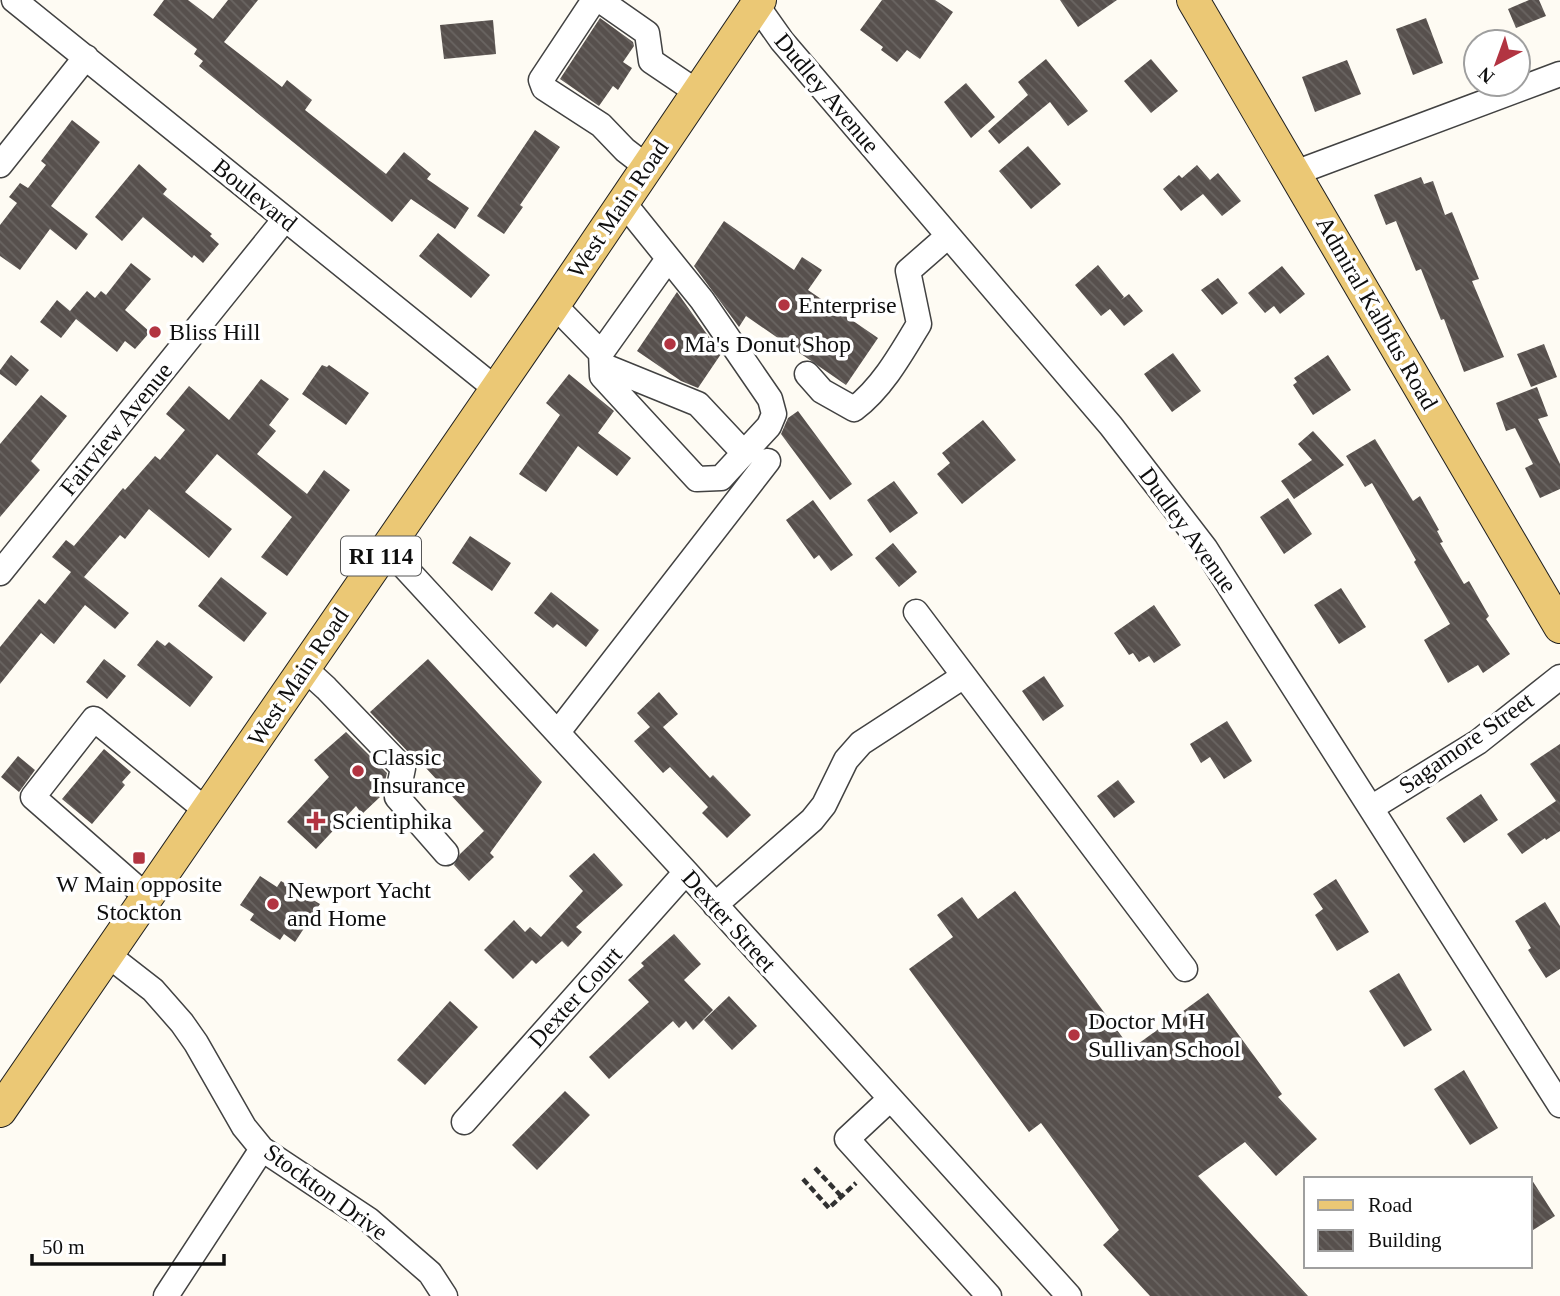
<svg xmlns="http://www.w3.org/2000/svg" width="1560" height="1296" font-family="Georgia,serif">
  <defs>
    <pattern id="building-back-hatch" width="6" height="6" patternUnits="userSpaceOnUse" patternTransform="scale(1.75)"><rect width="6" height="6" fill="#57504d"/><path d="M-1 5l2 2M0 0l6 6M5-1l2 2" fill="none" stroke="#6a6562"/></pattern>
  </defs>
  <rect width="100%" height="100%" fill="#fefbf3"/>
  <!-- building -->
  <path fill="url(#building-back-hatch)" d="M164,0H188L213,19L228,0H258L224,42L282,87L287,80L312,100L305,110L386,174L404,152L431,174L427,179L469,208L455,229L411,199L392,222L199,66L203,61L194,54L197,49L153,15Z
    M882,0H935L953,12L920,59L907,50L897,62L881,50L883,47L860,30Z
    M1060,0H1117L1078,27Z
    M1529,0H1539L1546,16L1516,28L1508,9Z
    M600,18L633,42L634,46L623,62L632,68L618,90L613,86L599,106L560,79Z
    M1426,18L1443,63L1413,75L1396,29Z
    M493,20L496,54L444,59L440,25Z
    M1046,59L1088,111L1068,126L1050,102L999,144L988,131L1028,95L1018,82Z
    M1151,59L1178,91L1151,113L1124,81Z
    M1347,60L1361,94L1315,112L1302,77Z
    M966,83L995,117L971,138L944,102Z
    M72,120L100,142L51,206L88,234L76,250L50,229L20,270L0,256V225L17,203L9,197L20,183L28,188L46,165L41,161Z
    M535,130L560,147L520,205L523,207L504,234L477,216Z
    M1028,146L1061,184L1031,209L999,171Z
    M139,164L167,189L163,194L212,234L210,236L219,244L203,263L194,255L192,258L143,217L122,241L95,217Z
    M1197,165L1210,180L1218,173L1241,201L1222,216L1203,194L1181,211L1163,189L1179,175L1182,178Z
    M1421,177L1424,184L1433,181L1445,215L1452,212L1479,279L1472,281L1504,357L1464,372L1444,319L1441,320L1421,269L1416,271L1396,221L1386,225L1374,195Z
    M724,221L794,270L802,257L822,270L808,290L878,338L846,385L746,316L739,327L694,266Z
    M438,233L490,275L471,298L419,256Z
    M131,263L151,279L125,310L150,332L135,349L125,341L117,352L76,319L61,338L40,322L57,300L70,311L87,291L95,298L101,291L106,295Z
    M1098,265L1124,297L1121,300L1129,294L1143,311L1124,326L1110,309L1101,316L1075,285Z
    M1282,266L1305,294L1280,314L1274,306L1265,313L1248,293Z
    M1218,278L1238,303L1222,315L1201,290Z
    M677,292L721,354L698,388L681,381L637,351Z
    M1544,344L1557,377L1531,387L1517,354Z
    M1173,353L1201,391L1172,412L1144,374Z
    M11,355L29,370L16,386L0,374V370Z
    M1328,355L1351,390L1313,415L1293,385L1297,382L1294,378Z
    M322,365L327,367L329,365L369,393L346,425L302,394Z
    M569,374L614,411L598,433L631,458L617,476L578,446L546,492L519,474L560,415L546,403Z
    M261,379L289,399L269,425L276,431L257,454L307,494L324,470L350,490L290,572L287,576L261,557L292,517L217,454L185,492L232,529L209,558L149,509L125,539L120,535L84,577L129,613L115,629L85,605L54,644L41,633L0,684V647L39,599L45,604L71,572L52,557L66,540L74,546L123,488L125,490L155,456L160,460L185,430L166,414L189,386L229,420Z
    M1537,387L1548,416L1538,419L1560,464V489L1540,498L1525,468L1533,464L1515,428L1506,431L1496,403Z
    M41,395L67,416L31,461L40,470L0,517V444Z
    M798,411L852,484L830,500L781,434L788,418Z
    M983,420L1016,460L962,504L937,474L950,463L942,453Z
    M1313,431L1344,465L1294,499L1281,481L1312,460L1298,444Z
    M1375,439L1413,501L1420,496L1439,530L1437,531L1443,542L1440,543L1464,584L1469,581L1489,616L1486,619L1510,654L1483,673L1478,665L1448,683L1424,640L1450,624L1414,562L1416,560L1372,483L1365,487L1346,456Z
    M894,481L918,513L890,533L867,500Z
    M1288,498L1312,534L1284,554L1260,517Z
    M813,500L853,555L831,571L819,555L814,559L786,520Z
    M470,536L511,563L492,591L452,563Z
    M893,543L917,572L899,587L875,558Z
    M221,577L267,613L244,642L198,606Z
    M1341,588L1366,627L1339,644L1314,605Z
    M551,592L599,630L586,647L557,624L553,628L534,613Z
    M1154,605L1181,645L1154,663L1149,656L1139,662L1133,653L1129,655L1114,633Z
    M157,640L165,646L169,642L213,677L190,707L137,665Z
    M104,659L126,676L107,699L86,682Z
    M428,659L542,782L490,853L494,857L469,881L454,865L460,854L484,831L414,755L413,757L370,712Z
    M1044,676L1064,706L1043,721L1022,691Z
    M659,692L678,714L663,727L710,778L713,775L751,815L727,838L702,813L708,807L670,767L663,773L634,741L650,727L637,713Z
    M1227,721L1252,761L1224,779L1210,757L1201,763L1190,744Z
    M346,732L387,773L385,781L374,791L380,797L362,814L356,806L316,849L287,822L329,777L314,760Z
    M1560,744V831L1546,840L1545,838L1522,854L1507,834L1556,801L1530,764Z
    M104,749L131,772L122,782L125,785L92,824L62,799Z
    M18,756L35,770L19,792L1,777Z
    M1118,780L1135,802L1114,818L1097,796Z
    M1481,794L1498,820L1464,843L1446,818Z
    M594,853L623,885L576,927L582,932L568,947L562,941L536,964L532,960L513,979L484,950L514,920L525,932L530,927L541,937L583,891L569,876Z
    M260,876L277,887L281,881L320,904L295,942L284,934L280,940L250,920L254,914L240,905Z
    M1336,879L1369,932L1337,951L1315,915L1323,909L1313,894Z
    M1015,891L1131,1049L1208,993L1282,1094L1278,1097L1317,1139L1276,1176L1245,1142L1198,1176L1308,1296H1150L1103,1245L1119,1230L1041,1123L1029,1132L909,969L953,937L937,915L962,897L978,919Z
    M1545,902L1560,926V969L1546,978L1528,950L1531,948L1515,921Z
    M674,934L701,964L684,980L713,1010L693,1030L686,1021L679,1028L673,1021L609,1079L589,1057L649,1002L628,980L644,966L641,963Z
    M1399,973L1432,1030L1404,1047L1369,991Z
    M729,996L757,1026L732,1050L704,1020Z
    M450,1001L478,1027L425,1085L397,1060Z
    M1464,1070L1498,1128L1470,1145L1434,1089Z
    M565,1091L590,1115L537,1170L512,1145Z
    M1530,1177L1555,1216L1530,1232Z"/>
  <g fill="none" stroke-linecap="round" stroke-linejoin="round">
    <defs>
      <path id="minor" d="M14,0L496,389
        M753,0L782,41L1111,426L1205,548L1560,1105
        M0,165L86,57
        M647,167L625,150L601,125L544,88L541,80L592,3L601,1L647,33L651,61L697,92
        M1295,173L1560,74
        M554,305L601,353L602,376L697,479L721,478L769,426L774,414L770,399L702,300L623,202
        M601,353L668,259
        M602,365L698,404L744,453
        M807,374L822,391L854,409C882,388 901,354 919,324L908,271L948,236
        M387,548L686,872L1069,1296
        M0,573L285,219
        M916,612L1185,969
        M304,668L326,688L403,768L397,797L446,853
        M558,732L768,461
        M1371,808L1478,742L1560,677
        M147,897L33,797L94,719L207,811
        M715,905L812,820L824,805L846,760L861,743L964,676
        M108,955L153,990L182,1023L196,1043L244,1127L262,1149L369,1220L430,1273L445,1296
        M890,1099L847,1139L989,1296
        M464,1122L686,872
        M166,1296L262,1149"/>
      <path id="major" d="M1193,0L1560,627
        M0,1111L554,305L760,0"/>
    </defs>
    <!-- minor casing -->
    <use href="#minor" stroke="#424242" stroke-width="27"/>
    <!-- major casing -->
    <use href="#major" stroke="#202020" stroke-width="34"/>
    <!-- path -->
    <path stroke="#313131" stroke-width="4.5" stroke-dasharray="7 3.5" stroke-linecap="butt" d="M815,1168L841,1196
      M803,1179L829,1208L856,1183"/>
    <!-- minor -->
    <use href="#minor" stroke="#fff" stroke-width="24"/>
    <!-- major -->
    <use href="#major" stroke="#ebc875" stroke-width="32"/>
  </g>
  <!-- markers -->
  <g fill="#b23441" stroke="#fff" stroke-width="2.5">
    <circle cx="784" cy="305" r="7"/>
    <circle cx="155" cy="332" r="7"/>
    <circle cx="670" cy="344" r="7"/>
    <circle cx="358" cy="771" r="7"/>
    <path d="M312.5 810.5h7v7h7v7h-7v7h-7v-7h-7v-7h7z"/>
    <rect x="132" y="851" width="14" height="14" rx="3.5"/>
    <circle cx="273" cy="904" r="7"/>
    <circle cx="1074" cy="1035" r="7"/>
  </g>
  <g text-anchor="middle" stroke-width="7" stroke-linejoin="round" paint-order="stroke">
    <!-- shield labels -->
    <rect fill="#fff" stroke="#575757" stroke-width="2" x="341" y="536.5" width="80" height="39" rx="5"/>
    <g font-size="23" font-weight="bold" fill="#0f0f0f">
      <text x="381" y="564">RI 114</text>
    </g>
    <!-- street labels -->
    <g font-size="24" fill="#0f0f0f" stroke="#fff">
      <text transform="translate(827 93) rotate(50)" y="8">Dudley Avenue</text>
      <text transform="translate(255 195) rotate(39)" y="8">Boulevard</text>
      <text transform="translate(618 209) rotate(-56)" y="8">West Main Road</text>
      <text transform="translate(1377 313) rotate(60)" y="8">Admiral Kalbfus Road</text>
      <text transform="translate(116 429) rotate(-51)" y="8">Fairview Avenue</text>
      <text transform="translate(1188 530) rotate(54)" y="8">Dudley Avenue</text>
      <text transform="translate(298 677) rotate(-56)" y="8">West Main Road</text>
      <text transform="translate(1466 743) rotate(-35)" y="8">Sagamore Street</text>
      <text transform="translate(729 921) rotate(48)" y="8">Dexter Street</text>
      <text transform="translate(575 997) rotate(-48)" y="8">Dexter Court</text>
      <text transform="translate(326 1192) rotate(36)" y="8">Stockton Drive</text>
    </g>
    <!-- poi labels -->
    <g font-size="24" fill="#0f0f0f" stroke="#fff" text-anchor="start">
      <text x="798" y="313">Enterprise</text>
      <text x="169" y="340">Bliss Hill</text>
      <text x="684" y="352">Ma's Donut Shop</text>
      <text x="372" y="765">Classic<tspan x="372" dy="28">Insurance</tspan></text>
      <text x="332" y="829">Scientiphika</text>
      <text x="139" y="892" text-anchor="middle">W Main opposite<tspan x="139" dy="28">Stockton</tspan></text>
      <text x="287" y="898">Newport Yacht<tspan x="287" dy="28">and Home</tspan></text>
      <text x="1088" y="1029">Doctor M H<tspan x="1088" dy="28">Sullivan School</tspan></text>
    </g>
  </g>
  <!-- legend -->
  <rect x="1304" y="1177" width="228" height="91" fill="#ffffff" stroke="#9f9f9f" stroke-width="2"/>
  <rect x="1318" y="1200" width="35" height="10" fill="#ebc875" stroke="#9f9f9f" stroke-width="2"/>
  <text x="1368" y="1212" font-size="21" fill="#0f0f0f">Road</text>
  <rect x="1318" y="1230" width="35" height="21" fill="url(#building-back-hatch)" stroke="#9f9f9f" stroke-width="2"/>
  <text x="1368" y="1247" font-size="21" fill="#0f0f0f">Building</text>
  <!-- north arrow -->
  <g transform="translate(1497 63) rotate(221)"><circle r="33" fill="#ffffff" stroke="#9f9f9f" stroke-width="2"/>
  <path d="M0-5L12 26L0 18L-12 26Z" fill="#b23441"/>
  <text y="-10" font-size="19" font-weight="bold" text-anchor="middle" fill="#0f0f0f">N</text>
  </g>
  <!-- scale -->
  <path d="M32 1254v10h192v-10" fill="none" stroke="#0f0f0f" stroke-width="3.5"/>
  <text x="42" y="1254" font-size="21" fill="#0f0f0f" stroke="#ffffff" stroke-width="5" paint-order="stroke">50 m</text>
</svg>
